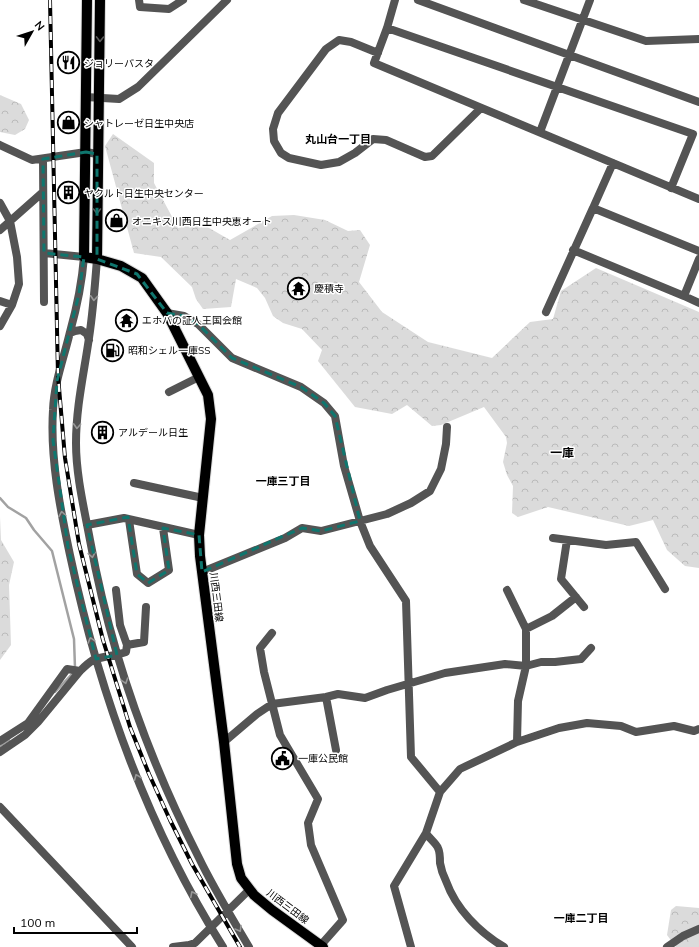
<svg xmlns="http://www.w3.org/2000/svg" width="699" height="947" font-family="Mulish,'Noto Sans JP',sans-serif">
  <defs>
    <pattern id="forest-crowns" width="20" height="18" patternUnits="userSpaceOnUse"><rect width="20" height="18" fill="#dbdbdb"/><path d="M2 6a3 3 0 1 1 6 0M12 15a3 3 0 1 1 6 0" fill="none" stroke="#bababa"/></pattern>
  </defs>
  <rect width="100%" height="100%" fill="#fff"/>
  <!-- forest -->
  <path fill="url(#forest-crowns)" d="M0,95L21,104L29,120L25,129L15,135L0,132Z
    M113,134L154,163V183L178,228L197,221L230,240L272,216L294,215L325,220L348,231L360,230L370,245L359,282L382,312L428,342L492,358L530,322L553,319L561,291L596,268L699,312V568L685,566L667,550L653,520L629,526L548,507L518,517L512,513L513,486L507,475L503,462L507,443L506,437L484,407L441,425L432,426L407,405L392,414L355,407L318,361L322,350L302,329L283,323L273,316L265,298L257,288L236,279L231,307L203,309L196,299L192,287L161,257L134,253L105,146Z
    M0,517L1,540L14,562L9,585L11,645L0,660Z
    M676,906L699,908V947H676L667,935L671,910Z"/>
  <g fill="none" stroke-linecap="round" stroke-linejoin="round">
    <!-- stream -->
    <path stroke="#a2a2a2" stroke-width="2.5" d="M0,498L8,507L26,518L34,530L52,551L74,639L75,668
      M55,692L73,673
      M0,746L9,740"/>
    <defs>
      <path id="major" d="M87,0L84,257L97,259L121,266L142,278L167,313L208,395L211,419L199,535L200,556L224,742L237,864L241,878L254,895L272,910L323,947
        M97,259L100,0"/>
    </defs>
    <!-- major casing -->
    <use href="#major" stroke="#dbdbdb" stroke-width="12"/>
    <!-- minor -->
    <path stroke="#545454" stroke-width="8" d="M139,0L140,7L169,9L183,0
      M395,0L387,28L374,63L699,199
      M418,0L699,102
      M524,0L646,41L699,39
      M387,28L693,134L671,188
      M378,53L351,42L339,40L326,49L278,113L273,129L274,141L281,153L289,158L321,165L339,162L355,153L373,139L386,140L425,157L432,156L481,108
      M86,97L119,99L138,87L227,0
      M540,132L590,0
      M0,145L32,160L86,152L97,154
      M43,159L44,302
      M0,203L10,221L17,257L19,284L12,305L0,301
      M593,208L613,163
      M0,230L43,192
      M573,250L684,296
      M44,253L84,257C82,282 77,307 70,332C64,358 54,383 53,410C50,458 60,508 70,555C99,692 148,828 223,947
      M97,259C95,285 93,312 89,338C84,373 76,407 76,443C76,475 84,508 90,540C110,651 148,758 199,858C214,889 232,918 249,947
      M699,259L684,296L699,303
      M546,312L593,208L699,251
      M167,313L184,316L198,324L232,358L301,387L324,403L335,416L344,466L360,521L370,546L406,601L411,757L440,792L426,833C429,838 436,843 438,848C440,852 440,858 440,863C441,869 443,875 446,881C456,909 479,932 504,947
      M0,326L12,305
      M70,333L75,331L81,330L87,334L89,340
      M169,392L199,377
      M134,483L203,498
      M129,520L137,574L148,583L169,570L163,528
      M87,525L124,518L199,535
      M553,538L606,545L636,542L665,589
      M567,540L561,579L584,607
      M202,572L285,538L302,528L321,531L387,514L411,503L430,491L441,469L446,444L447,427
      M526,629L552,616L576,597
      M272,633L260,648L264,672L280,735L318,799L308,823L311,845L343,920L321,945
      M127,645L144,642L146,607
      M326,697L336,750
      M0,741L28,723L67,669L80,671
      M224,742L257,714L272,704L326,697L338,694L365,698L387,690L445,673L505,664L526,666L541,662H555L581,659L591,648
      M517,742L559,728L587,723L621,726L636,732L674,726L694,731L699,729
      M0,752L25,735L38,722L80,671C84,667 88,663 93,660C103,656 115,656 126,652L127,645L120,625L116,590
      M440,792L460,769L517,742L518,701L526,666V629L507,590
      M0,807L132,947
      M173,947L189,945L195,943L249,890
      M411,947L394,886L426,833
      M667,947L683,936L699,929"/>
    <!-- major -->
    <use href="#major" stroke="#000" stroke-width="10"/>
    <defs>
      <path id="rail" d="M50,0L58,376L65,458L79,544L103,640L130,727L149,774L170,820L192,864L240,947"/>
    </defs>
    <!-- rail casing -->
    <use href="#rail" stroke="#000" stroke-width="4"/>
    <!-- rail -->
    <use href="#rail" stroke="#fff" stroke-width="2.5" stroke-dasharray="8" stroke-linecap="butt"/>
  </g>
  <!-- one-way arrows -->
  <defs><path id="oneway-chevron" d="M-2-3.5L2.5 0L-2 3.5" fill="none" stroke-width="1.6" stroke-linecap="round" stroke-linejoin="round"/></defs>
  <g stroke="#595959">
    <use href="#oneway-chevron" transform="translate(100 39) rotate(91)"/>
    <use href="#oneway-chevron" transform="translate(97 211) rotate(90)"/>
  </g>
  <g stroke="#989898">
    <use href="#oneway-chevron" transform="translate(94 298) rotate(94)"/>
    <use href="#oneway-chevron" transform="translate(77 426) rotate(93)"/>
    <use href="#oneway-chevron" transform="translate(62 514) rotate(-99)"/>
    <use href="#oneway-chevron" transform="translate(92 555) rotate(80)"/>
    <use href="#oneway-chevron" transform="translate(91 640) rotate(-106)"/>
    <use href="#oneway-chevron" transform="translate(125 681) rotate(72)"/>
    <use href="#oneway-chevron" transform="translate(137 777) rotate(-112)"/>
    <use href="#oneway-chevron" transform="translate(193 894) rotate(-117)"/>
    <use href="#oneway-chevron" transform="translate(239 929) rotate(59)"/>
  </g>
  <!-- marked area -->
  <path fill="none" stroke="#0f766e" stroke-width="3" stroke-dasharray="8 5" stroke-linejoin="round" d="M86,152L97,154V259L137,274L167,313L184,316L198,324L232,358L301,387L324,403L335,416L360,521L321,531L302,528L202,572L199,535L163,528L169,570L148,583L137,574L128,517L87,525L117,655L96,659L68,547L53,440L57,381L79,294L84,257L44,253L43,159Z"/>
  <!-- icons -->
  <defs>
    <symbol id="restaurant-ring" viewBox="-11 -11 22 22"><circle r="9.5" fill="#fff" stroke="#000" stroke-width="1.5"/><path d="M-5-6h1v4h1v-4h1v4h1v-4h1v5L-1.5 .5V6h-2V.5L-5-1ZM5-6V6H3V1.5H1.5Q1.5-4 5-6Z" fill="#000"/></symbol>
    <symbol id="shop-ring" viewBox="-11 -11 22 22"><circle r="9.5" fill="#fff" stroke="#000" stroke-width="1.5"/><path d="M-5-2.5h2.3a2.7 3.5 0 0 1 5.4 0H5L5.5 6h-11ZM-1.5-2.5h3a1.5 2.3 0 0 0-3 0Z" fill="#000"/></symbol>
    <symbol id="building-ring" viewBox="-11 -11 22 22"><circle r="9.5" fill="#fff" stroke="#000" stroke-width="1.5"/><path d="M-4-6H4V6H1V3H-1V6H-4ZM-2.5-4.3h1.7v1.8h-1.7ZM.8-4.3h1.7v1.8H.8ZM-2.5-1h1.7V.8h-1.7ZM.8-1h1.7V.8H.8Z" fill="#000"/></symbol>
    <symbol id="temple-ring" viewBox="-11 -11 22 22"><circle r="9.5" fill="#fff" stroke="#000" stroke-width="1.5"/><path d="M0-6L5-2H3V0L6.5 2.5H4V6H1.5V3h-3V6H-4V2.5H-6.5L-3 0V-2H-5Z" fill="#000"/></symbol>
    <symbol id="fuel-ring" viewBox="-11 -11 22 22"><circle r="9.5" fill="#fff" stroke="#000" stroke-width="1.5"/><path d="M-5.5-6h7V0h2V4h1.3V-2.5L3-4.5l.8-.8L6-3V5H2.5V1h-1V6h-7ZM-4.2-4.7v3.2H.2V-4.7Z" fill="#000"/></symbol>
    <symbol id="civic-ring" viewBox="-11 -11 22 22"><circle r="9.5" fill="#fff" stroke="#000" stroke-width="1.5"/><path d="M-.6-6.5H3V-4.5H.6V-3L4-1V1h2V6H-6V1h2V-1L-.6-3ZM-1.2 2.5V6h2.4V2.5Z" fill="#000"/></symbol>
  </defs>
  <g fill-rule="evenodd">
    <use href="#restaurant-ring" x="56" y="50" width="25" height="25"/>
    <use href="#shop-ring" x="56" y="110" width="25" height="25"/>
    <use href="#building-ring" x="56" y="180" width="25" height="25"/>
    <use href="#shop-ring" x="104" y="208" width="25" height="25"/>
    <use href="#temple-ring" x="286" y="276" width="25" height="25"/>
    <use href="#temple-ring" x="114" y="308" width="25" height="25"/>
    <use href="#fuel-ring" x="100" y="338" width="25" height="25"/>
    <use href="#building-ring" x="90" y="420" width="25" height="25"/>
    <use href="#civic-ring" x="270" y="746" width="25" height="25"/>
  </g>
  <g text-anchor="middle" stroke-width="3" stroke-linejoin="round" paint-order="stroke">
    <!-- poi labels -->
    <g font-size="10" fill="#000" stroke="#fff" text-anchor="start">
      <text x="84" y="67">ジョリーパスタ</text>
      <text x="84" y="127">シャトレーゼ日生中央店</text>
      <text x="84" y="197">ヤクルト日生中央センター</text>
      <text x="132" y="225">オニキス川西日生中央恵オート</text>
      <text x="314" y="292">慶積寺</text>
      <text x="142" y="324">エホバの証人王国会館</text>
      <text x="128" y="354">昭和シェル一庫SS</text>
      <text x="118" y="436">アルデール日生</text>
      <text x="298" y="762">一庫公民館</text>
    </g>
    <!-- street labels -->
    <g font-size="10" fill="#000" stroke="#fff">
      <text transform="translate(217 597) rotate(83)" y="4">川西三田線</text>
      <text transform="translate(288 906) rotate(37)" y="4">川西三田線</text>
    </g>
    <!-- neighbourhood labels -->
    <g font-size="11" font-weight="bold" fill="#000" stroke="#fff">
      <text x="338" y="143">丸山台一丁目</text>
      <text x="283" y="485">一庫三丁目</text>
      <text x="581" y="922">一庫二丁目</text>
    </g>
    <!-- quarter labels -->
    <g font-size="12" font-weight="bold" fill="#000" stroke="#fff">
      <text x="562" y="457">一庫</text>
    </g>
  </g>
  <!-- north arrow -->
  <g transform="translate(32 32) rotate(51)" stroke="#ffffff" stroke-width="3" paint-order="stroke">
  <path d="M0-3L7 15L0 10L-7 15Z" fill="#000000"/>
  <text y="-6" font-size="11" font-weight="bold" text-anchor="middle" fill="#000000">N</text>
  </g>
  <!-- scale -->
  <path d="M14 927v6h123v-6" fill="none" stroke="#000000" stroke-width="2"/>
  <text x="20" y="927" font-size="12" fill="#000000" stroke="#ffffff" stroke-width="3" paint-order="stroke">100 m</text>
</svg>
